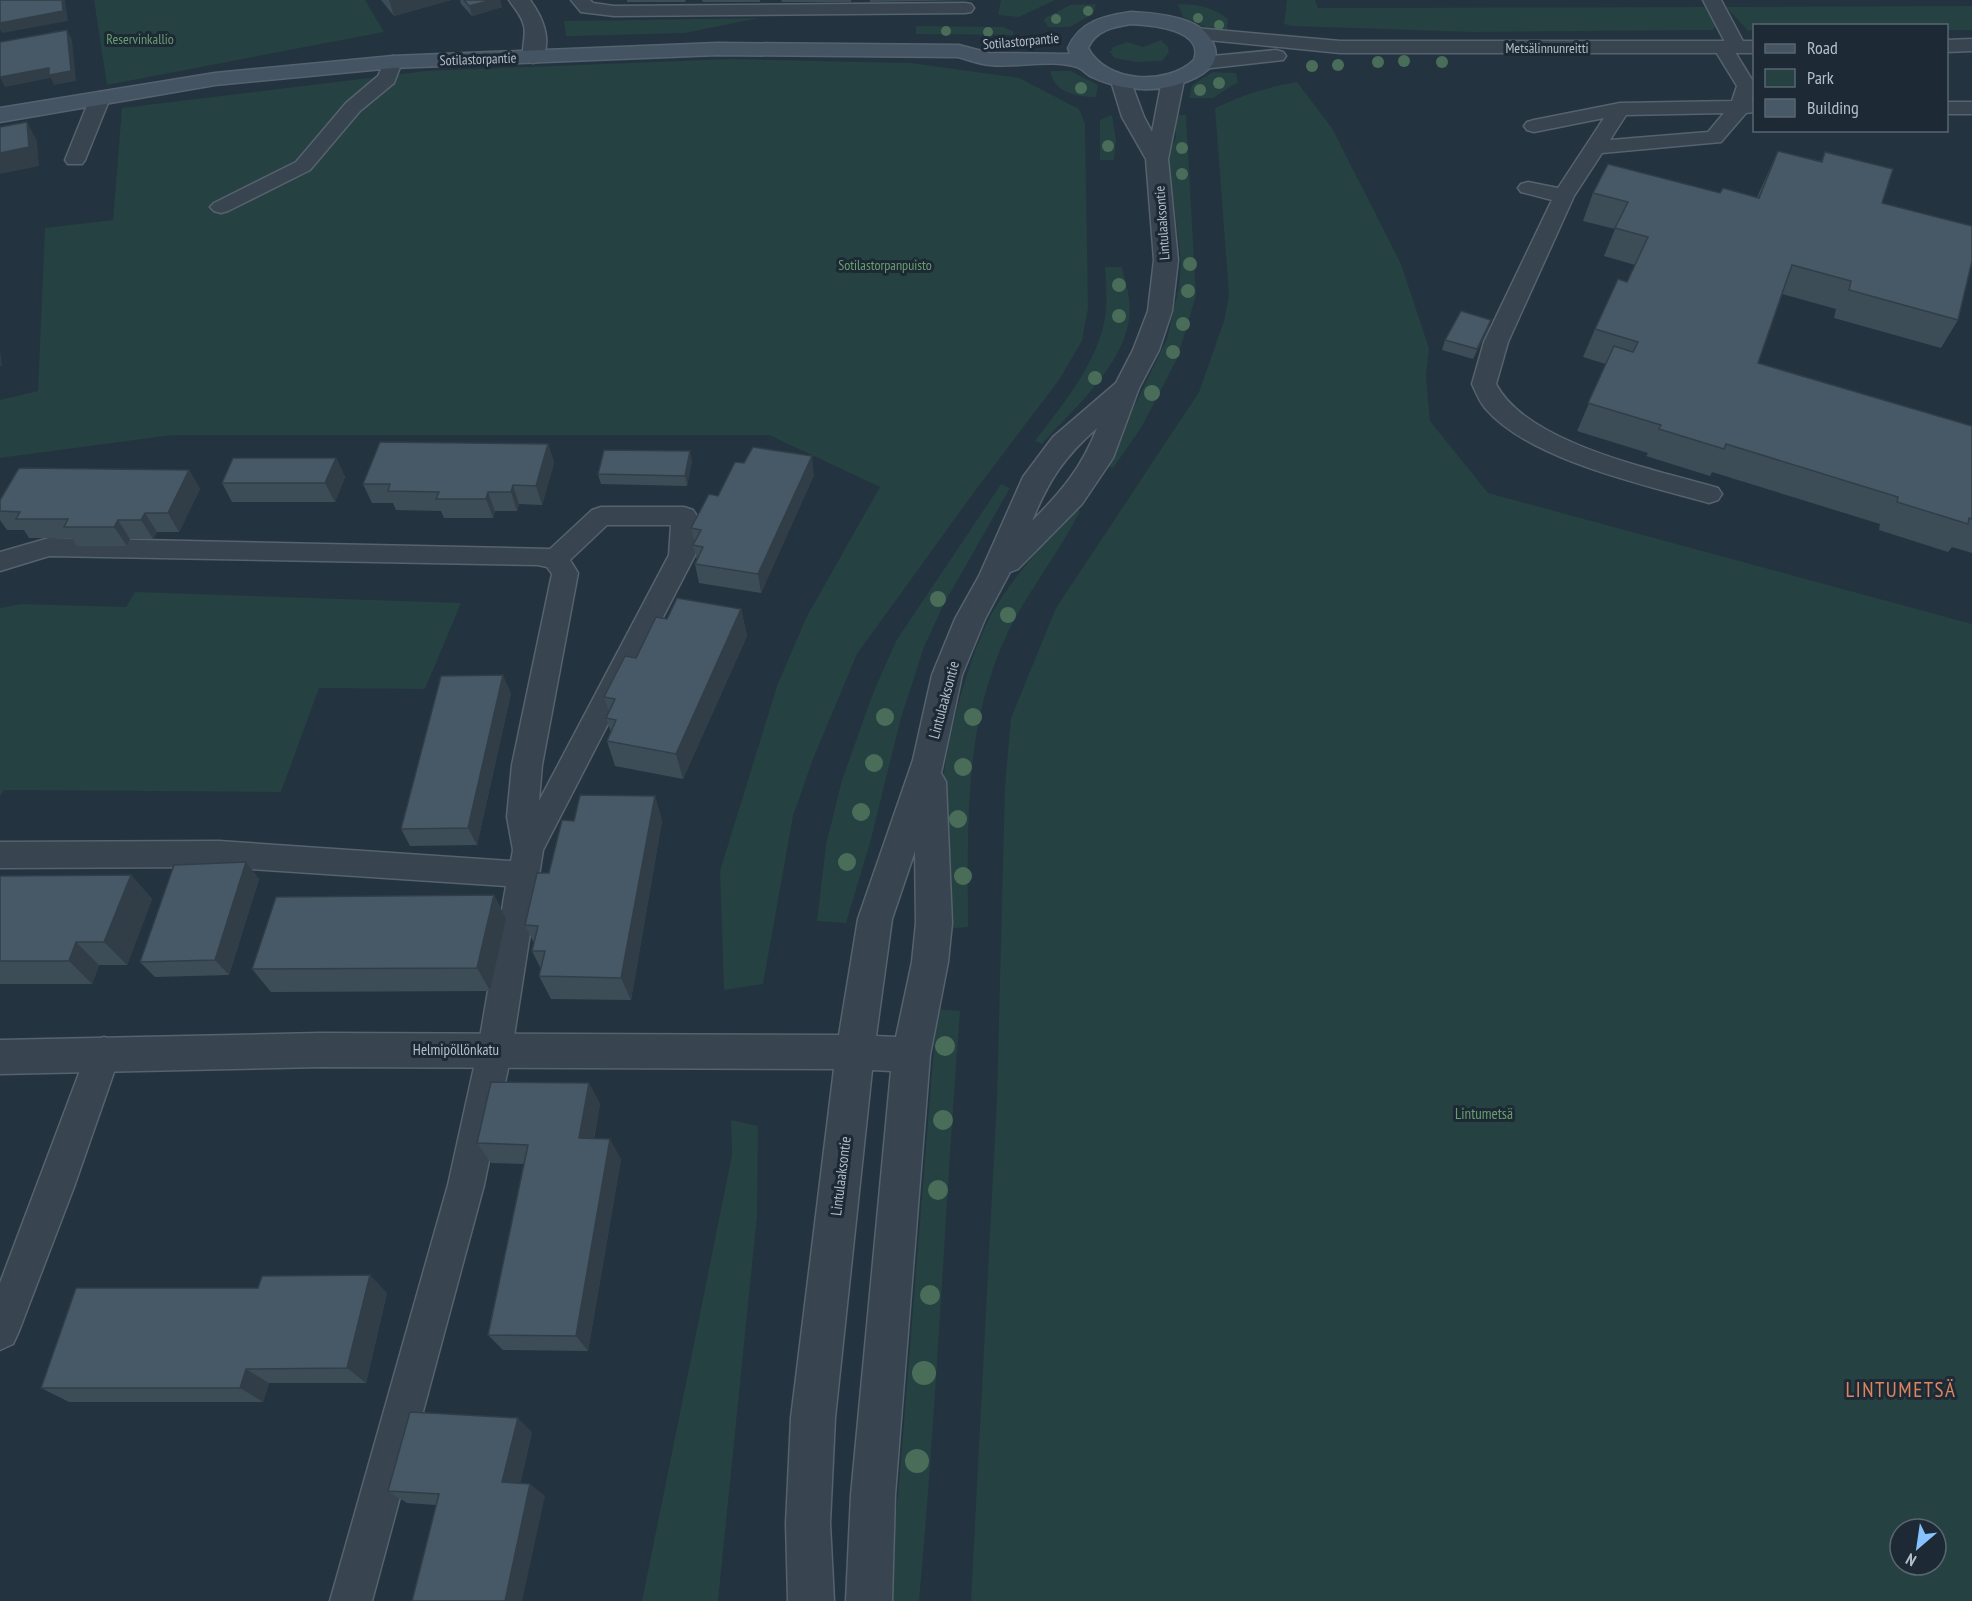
<svg xmlns="http://www.w3.org/2000/svg" width="1972" height="1601" font-family="'PT Sans Narrow',sans-serif">
  <rect width="100%" height="100%" fill="#233340"/>
  <!-- green -->
  <path fill="#254141" fill-rule="evenodd" d="M94,0H365L384,32L107,85Z
    M1001,0H1055L1019,17L998,15Z
    M1287,0H1315L1318,8L1707,7L1716,26L1713,30L1472,32L1291,26L1284,24Z
    M1096,4L1093,14L1070,27H1048L1044,21L1045,18L1070,5Z
    M1178,4C1196,4 1214,7 1228,19L1227,29H1210L1183,17Z
    M1972,6V30H1947L1946,26H1754V30L1748,31L1726,7Z
    M759,18L685,33L576,36H566L564,21Z
    M916,26L1003,27L1013,31V35L916,34Z
    M1161,40L1168,47L1169,52L1162,61L1136,62L1114,58L1109,51H1113L1111,48L1127,42L1143,47Z
    M730,59L911,63L1019,78L1079,109L1085,124L1088,308L1082,341L1059,380L975,491L857,654L813,759L793,816L763,984L724,990L720,871L777,686L806,618L880,487L769,435H172L0,458V400L38,391L45,228L113,220L122,108L426,71Z
    M1050,71H1071L1098,85L1096,97C1077,97 1054,93 1050,71Z
    M1213,72L1236,73L1238,82L1213,98H1189L1192,85Z
    M1297,82L1332,128L1401,264L1429,348L1426,376L1430,421L1488,493L1972,624V1601H971L997,1097L1005,785L1011,718L1056,608L1199,392L1224,321L1229,295L1215,108C1242,95 1267,87 1297,82ZM1900,1529H1936V1565H1900Z
    M1112,115L1116,140L1114,160H1100V120Z
    M1174,115H1186L1196,296L1177,359L1141,428L1113,468L1105,466L1167,339L1179,288L1181,261L1168,155L1176,137Z
    M1105,267H1122C1124,278 1128,288 1129,299C1137,355 1076,406 1042,444L1035,441C1062,405 1094,368 1104,323C1108,305 1106,286 1105,267Z
    M1001,484L1010,488L945,602L924,647L901,718L870,843L846,923L817,921L826,845L842,780L873,693L896,641Z
    M1073,509L1080,511C1059,553 1029,590 1008,632C963,726 968,826 968,927L944,929C943,890 939,850 940,811C942,757 966,660 992,613C1014,575 1045,543 1073,509Z
    M135,592L461,603L425,689L319,688L281,792L4,790L0,797V608L21,604L126,607Z
    M937,1009L960,1011C945,1208 937,1405 919,1601H887L899,1484Z
    M731,1120L758,1126L757,1216L718,1601H642L732,1155Z"/>
  <g fill="none" stroke-linecap="round" stroke-linejoin="round">
    <defs>
      <path id="lane" d="M571,0H590L593,3L614,6L965,3L971,4L974,8L971,12L965,13L614,16L581,12Z
        M1703,0H1721L1746,47L1744,51L1735,52L1754,83L1752,101L1754,102V112L1746,113L1721,142L1602,153L1574,196L1508,342L1496,384C1527,444 1656,470 1718,488L1722,494L1718,500L1709,503C1645,485 1529,460 1485,408C1479,401 1476,392 1472,384L1484,342L1552,200L1521,192L1518,188L1521,184L1528,182L1558,188L1604,118L1534,132L1527,130L1524,126L1527,122L1534,120L1620,103L1732,101L1737,86L1713,47L1715,43L1725,42ZM1724,113L1708,132L1610,140L1626,115Z
        M393,56L400,58L402,62L394,83L360,111L310,170L228,211L221,213L214,211L210,207L214,203L296,162L346,103L378,76L386,58Z
        M100,92L107,94L110,98L85,160L82,164H68L65,160L90,98L93,94Z
        M1946,102H1972V114H1946Z
        M601,507H684L693,510L697,516L695,555L543,850L512,1049L484,1185L372,1601H330L448,1185L478,1049L506,886L219,867L0,868V842L219,841L511,861L513,850L507,817L512,765L552,574L547,567L538,565L49,556L0,571V552L49,538L550,549L592,510ZM607,525H671L669,555L539,801L542,765L578,573L570,560Z
        M104,1037L116,1041L121,1052L74,1187L19,1331L13,1344L0,1350V1283L87,1052L92,1041Z"/>
      <path id="street" d="M509,0H530C542,16 554,42 540,61L533,63L526,61C519,52 527,38 524,26C522,16 515,9 509,0Z
        M1195,28L1340,41H1754V53H1340L1188,38L1185,34L1188,30Z
        M1972,39V51L1946,52V40Z
        M1276,50L1283,52L1286,56L1283,60L1202,69L1195,67L1192,63L1195,59L1202,57Z
        M1173,74L1180,76L1184,80L1168,159L1178,260L1172,311L1159,350L1139,388L1113,458L1082,504L1018,569L1010,572L985,619L962,675L941,773L946,782L952,923L948,962L930,1055L895,1495L892,1601H846L851,1495L891,1071L872,1070L835,1418L830,1523L834,1601H788L786,1523L791,1418L834,1069L321,1067L0,1074V1040L321,1033L839,1035L858,919L913,760L932,675L955,619L979,576L1023,477L1053,437L1116,383L1133,350L1148,311L1154,260L1146,159L1122,117L1111,81L1115,77L1122,75L1129,77L1144,117L1152,132L1162,80L1166,76ZM1097,428C1082,467 1062,491 1032,521C1049,480 1064,457 1097,428ZM915,851L916,923L912,962L896,1037L876,1036L892,919Z"/>
      <path id="secondary" d="M1131,12C1152,13 1175,15 1194,24C1202,28 1209,35 1213,43C1226,70 1188,83 1168,87C1143,92 1115,88 1092,77C1087,75 1083,69 1077,67C1049,59 1018,68 990,65C979,64 969,60 958,57L717,55L393,68L215,85L0,122V108L215,73L393,56L717,43L959,45L989,53L1070,54L1068,48C1080,21 1104,16 1131,12ZM1131,24C1151,25 1205,29 1194,60C1167,86 1106,83 1088,48C1096,30 1113,27 1131,24Z"/>
    </defs>
    <!-- lane casing -->
    <use href="#lane" stroke="#56626e" stroke-width="3"/>
    <!-- street casing -->
    <use href="#street" stroke="#56626e" stroke-width="3"/>
    <!-- secondary casing -->
    <use href="#secondary" stroke="#56626e" stroke-width="3"/>
    <!-- lane -->
    <use href="#lane" fill="#384550" fill-rule="evenodd"/>
    <!-- street -->
    <use href="#street" fill="#384550" fill-rule="evenodd"/>
    <!-- secondary -->
    <use href="#secondary" fill="#455463" fill-rule="evenodd"/>
  </g>
  <!-- trees -->
  <g fill="#4a6d5a">
    <circle cx="1088" cy="11" r="5"/>
    <circle cx="1198" cy="18" r="5"/>
    <circle cx="1056" cy="19" r="5"/>
    <circle cx="1219" cy="25" r="5"/>
    <circle cx="946" cy="31" r="5"/>
    <circle cx="988" cy="32" r="5"/>
    <circle cx="1404" cy="61" r="6"/>
    <circle cx="1378" cy="62" r="6"/>
    <circle cx="1442" cy="62" r="6"/>
    <circle cx="1338" cy="65" r="6"/>
    <circle cx="1312" cy="66" r="6"/>
    <circle cx="1219" cy="83" r="6"/>
    <circle cx="1081" cy="88" r="6"/>
    <circle cx="1200" cy="90" r="6"/>
    <circle cx="1108" cy="146" r="6"/>
    <circle cx="1182" cy="148" r="6"/>
    <circle cx="1182" cy="174" r="6"/>
    <circle cx="1190" cy="264" r="7"/>
    <circle cx="1119" cy="285" r="7"/>
    <circle cx="1188" cy="291" r="7"/>
    <circle cx="1119" cy="316" r="7"/>
    <circle cx="1183" cy="324" r="7"/>
    <circle cx="1173" cy="352" r="7"/>
    <circle cx="1095" cy="378" r="7"/>
    <circle cx="1152" cy="393" r="8"/>
    <circle cx="938" cy="599" r="8"/>
    <circle cx="1008" cy="615" r="8"/>
    <circle cx="885" cy="717" r="9"/>
    <circle cx="973" cy="717" r="9"/>
    <circle cx="874" cy="763" r="9"/>
    <circle cx="963" cy="767" r="9"/>
    <circle cx="861" cy="812" r="9"/>
    <circle cx="958" cy="819" r="9"/>
    <circle cx="847" cy="862" r="9"/>
    <circle cx="963" cy="876" r="9"/>
    <circle cx="945" cy="1046" r="10"/>
    <circle cx="943" cy="1120" r="10"/>
    <circle cx="938" cy="1190" r="10"/>
    <circle cx="930" cy="1295" r="10"/>
    <circle cx="924" cy="1373" r="12"/>
    <circle cx="917" cy="1461" r="12"/>
  </g>
  <!-- wall -->
  <path fill="#3d4d58" d="M381,0H451L394,16Z
    M460,0H500L502,7L472,16L461,4Z
    M627,0H686L685,2H627Z
    M702,0H760V2H703Z
    M781,0H851V2H782Z
    M870,0H977L870,2Z
    M1778,151L1821,161L1825,152L1882,203L1958,320L1941,348L1834,318L1836,309L1782,294L1758,363L1972,426V553L1952,547L1948,552L1879,530L1880,524L1712,472L1710,476L1646,456L1648,453L1577,431L1606,364L1583,357L1595,329L1627,282L1635,265L1604,256L1615,229L1583,221L1593,193H1720L1757,197Z
    M1488,330L1473,359L1442,350L1445,340Z
    M548,444L554,463L542,505L519,504L517,511H495L493,518H444L441,511L396,510L393,503H372L363,484Z
    M336,458L345,477L335,502H232L222,483Z
    M692,461L687,486L601,484L598,474Z
    M189,470L200,489L179,532H157L153,539H130L127,546H77L72,538H29L24,530H7L0,520V500Z
    M814,475L761,593L699,583L695,564L697,560L693,545L695,543L691,528L718,496Z
    M741,609L747,636L683,779L615,766L607,741L611,732L606,718L609,711L604,697L667,619Z
    M511,693L477,845L410,846L401,829Z
    M655,796L662,821L631,1000L551,999L539,976L541,969L532,951L534,943L525,925L574,821Z
    M246,862L259,879L229,975L155,977L140,962Z
    M131,875L152,899L127,965H99L92,984H0V876Z
    M494,895L506,919L490,991L271,992L252,969Z
    M589,1083L600,1104L594,1139L621,1159L588,1351L503,1350L488,1335L524,1164L491,1163L477,1143Z
    M387,1293L366,1383H269L263,1402H69L41,1388Z
    M532,1432L520,1484L545,1496L436,1505L407,1503L388,1491Z"/>
  <!-- shaded-wall -->
  <path fill="#323e47" d="M62,0H65L68,21L2,33L0,29V23Z
    M389,0H451L394,16Z
    M492,0H500L502,7L472,16L469,6Z
    M67,30L72,40L76,81L54,85L51,78L5,87L0,77L49,68Z
    M27,122L37,141L39,166L0,174V153Z
    M1491,320L1488,330L1473,359L1477,349Z
    M0,350L2,366H0Z
    M548,444L554,463L542,505L536,486Z
    M690,451L692,461L687,486L685,476Z
    M812,456L814,475L761,593L758,574Z
    M336,458L345,477L335,502L325,483Z
    M189,470L200,489L179,532L168,513Z
    M513,485L519,504L517,511L511,492Z
    M488,492L495,511L493,518L486,499Z
    M145,513L157,532L153,539L141,520Z
    M118,520L130,539L127,546L114,527Z
    M741,609L747,636L683,779L676,754Z
    M503,675L511,693L477,845L468,828Z
    M655,796L662,821L631,1000L621,978Z
    M246,862L259,879L229,975L215,960Z
    M131,875L152,899L127,965L104,942Z
    M494,895L506,919L490,991L477,968Z
    M76,942L99,965L92,984L69,961Z
    M589,1083L600,1104L590,1158L579,1138Z
    M610,1139L621,1159L588,1351L576,1336Z
    M370,1275L387,1293L366,1383L347,1368Z
    M246,1369L269,1383L263,1402L240,1388Z
    M518,1418L532,1432L518,1494L502,1482Z
    M530,1484L545,1496L522,1601H505Z"/>
  <!-- building -->
  <path fill="#475966" stroke="#323e47" stroke-width="1.5" d="M0,0H62L63,11L0,23Z
    M464,0H492L469,6Z
    M67,30L71,71L49,75V68L0,77V42Z
    M27,122L29,147L0,153V127Z
    M1778,151L1822,162L1825,152L1893,169L1882,203L1972,226V261L1958,320L1849,290L1851,281L1792,265L1758,363L1972,426V519L1969,518L1968,524L1897,502L1898,497L1726,444L1724,449L1659,429L1661,425L1588,403L1614,346L1633,352L1638,342L1595,329L1618,279L1627,282L1648,237L1615,228L1628,202L1593,193L1608,164L1720,193L1723,188L1759,198Z
    M1461,311L1491,320L1477,349L1445,340Z
    M380,442L548,444L536,486L513,485L511,492H488L486,499H436L439,492L388,491L390,484H363Z
    M753,447L812,456L758,574L695,564L703,547L693,545L701,530L691,528L709,494L718,496L735,462L744,463Z
    M604,450L690,451L685,476L598,474Z
    M233,458H336L325,483H222Z
    M19,468L189,470L168,513H145L141,520H118L114,527H64L68,519H16L20,512L0,511V500Z
    M677,598L741,609L676,754L607,741L616,720L606,718L615,699L604,697L625,656L636,658L656,617L667,619Z
    M503,675L468,828L401,829L441,676Z
    M580,795L655,796L621,978L539,976L545,951H532L538,926L525,925L537,873H549L562,820L574,821Z
    M246,862L215,960L140,962L174,865Z
    M131,875L104,942H76L69,961H0V876Z
    M494,895L477,968L252,969L276,897Z
    M491,1082L589,1083L579,1138L610,1139L576,1336L488,1335L528,1145L477,1143Z
    M370,1275L347,1368L246,1369L240,1388H41L76,1288H258L262,1276Z
    M410,1412L518,1418L502,1482L530,1484L505,1601H412L439,1494L388,1491Z"/>
  <g text-anchor="middle" stroke-width="6" stroke-linejoin="round" paint-order="stroke">
    <!-- far-park labels -->
    <g font-size="14" fill="#6a9d6f" stroke="#1d2a35">
      <text x="140" y="44">Reservinkallio</text>
      <text x="885" y="270">Sotilastorpanpuisto</text>
    </g>
    <!-- far-street labels -->
    <g font-size="14" fill="#b4bfcb" stroke="#1d2a35">
      <text transform="translate(1021 41) rotate(-5)" y="5">Sotilastorpantie</text>
      <text x="1547" y="53">Metsälinnunreitti</text>
      <text transform="translate(478 59) rotate(-2)" y="5">Sotilastorpantie</text>
      <text transform="translate(1162 223) rotate(-94)" y="5">Lintulaaksontie</text>
    </g>
    <!-- street labels -->
    <g font-size="15" fill="#b4bfcb" stroke="#1d2a35">
      <text transform="translate(944 700) rotate(-75)" y="5">Lintulaaksontie</text>
      <text x="456" y="1055">Helmipöllönkatu</text>
      <text transform="translate(841 1176) rotate(-83)" y="5">Lintulaaksontie</text>
    </g>
    <!-- park labels -->
    <g font-size="15" fill="#6a9d6f" stroke="#1d2a35">
      <text x="1484" y="1119">Lintumetsä</text>
    </g>
    <!-- near-quarter labels -->
    <g font-size="21" letter-spacing="1.5" fill="#db865f" stroke="#1d2a35">
      <text x="1901" y="1397">LINTUMETSÄ</text>
    </g>
  </g>
  <!-- legend -->
  <rect x="1753" y="24" width="195" height="108" fill="#1d2a35" stroke="#596671" stroke-width="1.5"/>
  <rect x="1765" y="44" width="30" height="9" fill="#455463" stroke="#596671" stroke-width="1.5"/>
  <text x="1807" y="54" font-size="18" fill="#b4bfcb">Road</text>
  <rect x="1765" y="69" width="30" height="18" fill="#254141" stroke="#596671" stroke-width="1.5"/>
  <text x="1807" y="84" font-size="18" fill="#b4bfcb">Park</text>
  <rect x="1765" y="99" width="30" height="18" fill="#475966" stroke="#596671" stroke-width="1.5"/>
  <text x="1807" y="114" font-size="18" fill="#b4bfcb">Building</text>
  <!-- north arrow -->
  <g transform="translate(1918 1547) rotate(209)"><circle r="28" fill="#1d2a35" stroke="#596671" stroke-width="1.5"/>
  <path d="M0-4.5L10 22L0 15L-10 22Z" fill="#86c2fd"/>
  <text y="-9" font-size="16" font-weight="bold" text-anchor="middle" fill="#b4bfcb">N</text>
  </g>
</svg>
